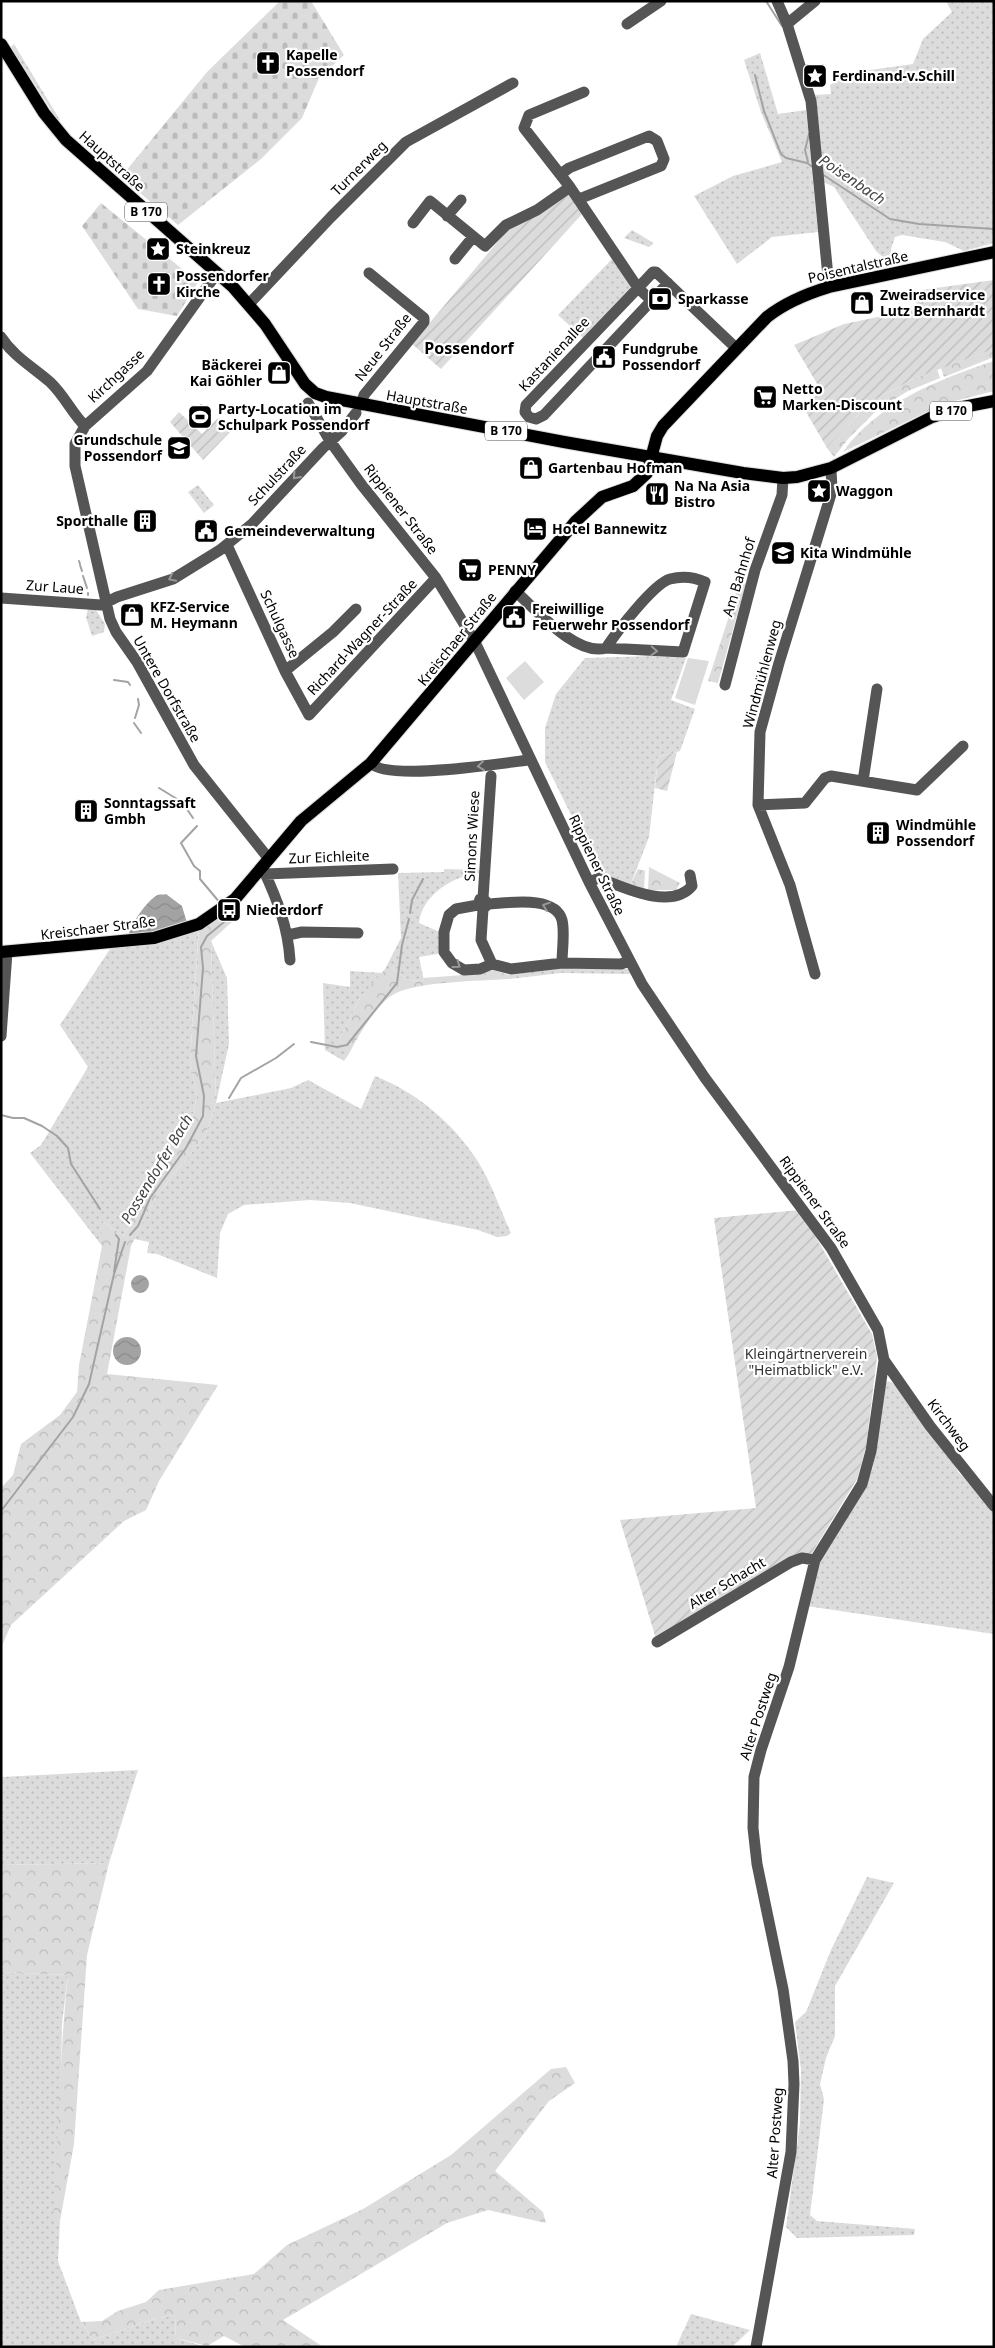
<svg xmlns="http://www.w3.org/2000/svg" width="995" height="2348" font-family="'Noto Sans',sans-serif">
  <defs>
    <pattern id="grass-dots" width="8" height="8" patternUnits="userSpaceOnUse" patternTransform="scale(1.25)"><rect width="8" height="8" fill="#dcdcdc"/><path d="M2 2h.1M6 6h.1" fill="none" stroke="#bbb" stroke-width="1.8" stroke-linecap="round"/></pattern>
    <pattern id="forest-crowns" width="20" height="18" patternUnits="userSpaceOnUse" patternTransform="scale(1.25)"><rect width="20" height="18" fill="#dcdcdc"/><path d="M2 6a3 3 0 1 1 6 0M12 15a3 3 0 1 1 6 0" fill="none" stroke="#bbb"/></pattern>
    <pattern id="cemetery-stones" width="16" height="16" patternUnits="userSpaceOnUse" patternTransform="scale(1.25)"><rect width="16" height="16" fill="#dcdcdc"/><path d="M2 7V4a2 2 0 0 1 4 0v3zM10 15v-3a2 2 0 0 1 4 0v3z" fill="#bbb"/></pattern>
    <pattern id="garden-furrows" width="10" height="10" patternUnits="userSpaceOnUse" patternTransform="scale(1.25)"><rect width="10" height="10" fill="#dcdcdc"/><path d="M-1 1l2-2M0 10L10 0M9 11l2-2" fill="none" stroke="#bbb"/></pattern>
    <pattern id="water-waves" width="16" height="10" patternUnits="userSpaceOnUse" patternTransform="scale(1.25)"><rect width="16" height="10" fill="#a3a3a3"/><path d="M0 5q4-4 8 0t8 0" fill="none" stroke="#8b8b8b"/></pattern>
  </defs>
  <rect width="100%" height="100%" fill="#fff"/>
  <!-- grass -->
  <path fill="url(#grass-dots)" d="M946,1H994V243L964,251L945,242L902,235L895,237L891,249L896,268L892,269L886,260L876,251L834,187L823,182L815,95L831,94L830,85L856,72L913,64L923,39L952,12Z
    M14,44L60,120L58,121L11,47Z
    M760,53L778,114L806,110L818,232L772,237L737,264L694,196L733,176L782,162L761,112L744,60Z
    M632,230L652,242L653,244L649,247L624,238Z
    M612,259L631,287L583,338L558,315Z
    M198,485L214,505L204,513L188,492Z
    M88,609L96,610L105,624L104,632L92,636L86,617Z
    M652,656L686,658L671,700L695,709L680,751L658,757L649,837L630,886L592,868L575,823L545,762V728L556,694L585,658Z
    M444,869L482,870V873C456,874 422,894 419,923L442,933L443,953L419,957L424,981L409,980L392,969H385L401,938L398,873L444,872Z
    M199,924L190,1061L197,1095L190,1127L140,1197L124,1236L102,1221V1246L30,1153L41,1145L88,1067L60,1025L114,943Z
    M211,941L227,978L229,1044L216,1103L291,1088L308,1080L361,1109L375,1076C416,1092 453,1123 477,1160C491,1182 500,1209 511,1233L507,1236L497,1237L478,1230L350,1203L310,1200L244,1205L228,1214L220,1233L217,1278L157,1254L147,1253L149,1242L134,1239L157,1195L205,1136L216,1103Z
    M562,968L629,969L631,974L561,973L509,979V975Z
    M350,971L383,973L360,998L339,1040L350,1052L344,1061L325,1050L323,983L350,987Z
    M889,1381L895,1385L951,1458L959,1473L971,1483L994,1512V1634L807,1606L818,1563L867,1483L873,1467L885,1383Z
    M138,1770L109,1863L1,1865V1777Z
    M867,1877L894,1883L835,1986V2036L826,2058L820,2084L824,2099L810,2215L817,2221L915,2229L914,2235L797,2238L786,2227L800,2123L801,2070L795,2022L806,2012L831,1950Z
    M1,1972L68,1975L62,2023L60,2115L54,2218L60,2221L58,2261L81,2322L93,2340L154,2319L175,2315L176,2338L206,2347H1Z
    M691,2314L750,2330L732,2347H676Z"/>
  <!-- forest -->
  <path fill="url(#forest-crowns)" d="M994,349V357L944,377L941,368Z
    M994,361V391L943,404L843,452C878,403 937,380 994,361Z
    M937,369L940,378L908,391L877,410L848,439L834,457L827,448L869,403L915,378Z
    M746,583L718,683L708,681L739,585Z
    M649,867L680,883L676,890H648Z
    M638,869L645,871L644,890L630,886Z
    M228,910L233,921L211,941L216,1103L205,1136L157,1195L131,1246L107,1374L218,1385L159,1481L146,1510L124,1521L11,1625L1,1648V1488L13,1475L21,1444L60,1415L77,1392L79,1365L102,1246V1221L124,1236L140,1197L190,1127L197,1095L190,1061L199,927Z
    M385,969H392L409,980L424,981L423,978L477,974L494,970L509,975V979C480,981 413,981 391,996C376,1006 358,1036 350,1052L339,1040L360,998Z
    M109,1863L87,1955L74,2144L60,2221L53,2219C59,2138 59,2056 68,1975L1,1972V1865Z
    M566,2067L575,2083L549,2101L495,2171L543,2212L546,2223L488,2210L447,2223L283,2320L323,2347H245L224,2336L207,2346L176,2338L175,2315L154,2319L93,2340L81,2322L102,2321L118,2311L146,2302L159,2290L254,2274L287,2245L363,2209L451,2155L551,2069Z"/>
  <!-- cemetery -->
  <path fill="url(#cemetery-stones)" d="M280,1H311L344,55L319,78L302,118L261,159L178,225L121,177L207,72Z
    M101,203L198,282L177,316L138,309L82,226Z"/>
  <!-- garden -->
  <path fill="url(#garden-furrows)" d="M569,194L583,213L441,369L412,344L510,227Z
    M994,280V349L915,378L869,403L827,448L802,405L822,392L794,345L844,324L921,308L907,292Z
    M179,412L202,434L218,418L230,432L203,460L170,422Z
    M677,752L667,791L655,788L658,757Z
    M800,1210L872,1334L877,1357L866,1447L857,1479L812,1553L790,1558L656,1639L620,1520L756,1508L714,1218Z"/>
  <!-- pitch -->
  <path fill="#dcdcdc" d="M688,658L709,661L695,705L675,698Z
    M525,661L544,682L524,700L506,678Z"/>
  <!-- water -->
  <path fill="url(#water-waves)" d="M201,404L212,418L202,428L188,415Z
    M166,894L182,906L187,923L164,931L129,935C129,926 149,898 158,895C161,894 164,895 166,894Z
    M131 1284a9 9 0 1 1 18 0a9 9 0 1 1-18 0Z
    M113 1351a14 14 0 1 1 28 0a14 14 0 1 1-28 0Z"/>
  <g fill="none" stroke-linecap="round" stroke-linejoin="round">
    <!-- stream -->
    <path stroke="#a3a3a3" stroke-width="2" d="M766,1L782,26
      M755,75L764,111L781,154L786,158L807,163L814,168
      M808,162L805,150L809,134
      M822,174L890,219L919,224L994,229
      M79,561L80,564
      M80,565L82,571
      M83,576L87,588
      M88,593V595
      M114,680L128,682L130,685
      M135,718L139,705L138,699
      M134,723L141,733
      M159,788L182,802L193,818
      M197,826L181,843L194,866L200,871V879L221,904
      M410,913L412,900L423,879
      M311,1042L337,1047L347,1045L397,983L402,945L409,919
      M229,1098L241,1078L276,1058L294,1044
      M1,1115L13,1118H24L42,1126L57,1136L68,1148L71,1164L100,1209
      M130,1235L138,1226L150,1198L186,1148L203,1116L204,1096L196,1056L203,968L201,947L207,936L224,922L226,916
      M114,1272L119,1239L116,1235
      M1,1511L73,1417L89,1384L114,1274L125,1242"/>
    <defs>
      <path id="major" d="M1,44L44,113L66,140L233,287L265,324L305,384L315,393L326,397L564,442L743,473L783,478L797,477L831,468L932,417L963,407L994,401
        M1,952L154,938L199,924L235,899L301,821L371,763L576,521L602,497L633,486L647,473L657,436L663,426L767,317C786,302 806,294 829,287L994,252"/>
    </defs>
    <!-- major casing -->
    <use href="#major" stroke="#dbdbdb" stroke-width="14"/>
    <!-- minor -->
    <path stroke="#555" stroke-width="11" d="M777,1L787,24L811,101L829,287
      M627,24L661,1
      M787,24L815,1
      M584,92L529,115L524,128L570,187L638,288L653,272H656L736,348
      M561,174L569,168L649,136L657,141L664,159L661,166L579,199
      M447,216L461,200
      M413,223L430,201L485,246L506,225L537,210L570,187
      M455,259L473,237
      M217,273L147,371L85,426L75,444V466L110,619L116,632L137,662L194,765L269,859
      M651,300L638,288L526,405L525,412L529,417L536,419L544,415L668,283
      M249,304L331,217L406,142L513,83
      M1,337C14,357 33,367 50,382C64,395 72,413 85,426
      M308,403L330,441L361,484L436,578L475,642L589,882L642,984L705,1078L831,1248L878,1330L884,1360L871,1451L862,1484L815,1560L789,1667L761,1750L754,1777L753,1828L757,1864L783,1989L793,2061L794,2084L791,2152L756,2347
      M361,405L364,395L424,322V318L369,273
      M227,545L285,671L309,715L436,578
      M515,591C536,609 576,657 606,648L683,652L705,582C694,577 681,576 670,579C653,584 616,633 606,648
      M1,598L101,605L117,597L173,579L220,550L252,524L323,448L341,432L356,413
      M285,671L333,632L356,609
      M725,685L755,570L782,495L783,478
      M371,763C387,782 502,763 529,760
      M863,781L877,689
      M758,805L805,803L825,778L831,776L917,790L963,746
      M263,869C277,899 288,927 290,960
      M265,874L393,869
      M589,882L599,878C623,887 671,911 692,886L690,875
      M483,898L491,776
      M488,904L483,898L480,899L478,905L483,909L488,904C509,903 555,895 562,920C565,933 562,950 562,963
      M478,905L456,909L449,915L444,932V952L452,963L464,970L480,969L492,964L511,969L562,963L621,964L629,961
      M483,909L481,940L492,964
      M288,935L302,932L358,933
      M815,974L790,885L758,805L760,732L779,663L832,491L831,468
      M1,1036L7,952
      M884,1360L930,1426L994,1506
      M657,1642L791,1562L802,1558L815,1560"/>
    <!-- major -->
    <use href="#major" stroke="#000" stroke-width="12"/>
  </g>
  <!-- one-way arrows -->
  <defs><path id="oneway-chevron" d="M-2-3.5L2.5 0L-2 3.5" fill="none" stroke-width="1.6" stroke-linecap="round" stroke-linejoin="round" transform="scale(1.25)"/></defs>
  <g stroke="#999">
    <use href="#oneway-chevron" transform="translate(296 476) rotate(132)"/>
    <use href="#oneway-chevron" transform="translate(172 578) rotate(154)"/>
    <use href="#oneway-chevron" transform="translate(654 651) rotate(3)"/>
    <use href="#oneway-chevron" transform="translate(481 766) rotate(173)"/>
    <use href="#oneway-chevron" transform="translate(546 906) rotate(-161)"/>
    <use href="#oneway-chevron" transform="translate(457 965) rotate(36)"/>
  </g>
  <!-- icons -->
  <defs>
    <symbol id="church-square" viewBox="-11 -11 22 22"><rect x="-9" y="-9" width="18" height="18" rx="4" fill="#000" stroke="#fff"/><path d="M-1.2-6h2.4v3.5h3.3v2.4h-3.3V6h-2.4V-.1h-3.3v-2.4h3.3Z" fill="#fff"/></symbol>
    <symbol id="sight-square" viewBox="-11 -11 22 22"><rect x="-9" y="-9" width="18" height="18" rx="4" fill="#000" stroke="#fff"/><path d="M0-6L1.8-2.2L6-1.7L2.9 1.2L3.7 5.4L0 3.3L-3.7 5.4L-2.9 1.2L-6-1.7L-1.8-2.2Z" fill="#fff"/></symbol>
    <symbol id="bank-square" viewBox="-11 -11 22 22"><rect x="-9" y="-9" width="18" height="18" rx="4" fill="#000" stroke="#fff"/><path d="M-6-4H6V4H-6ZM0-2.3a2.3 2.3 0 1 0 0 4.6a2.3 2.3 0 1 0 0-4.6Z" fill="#fff"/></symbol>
    <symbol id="shop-square" viewBox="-11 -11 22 22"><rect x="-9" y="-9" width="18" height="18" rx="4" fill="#000" stroke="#fff"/><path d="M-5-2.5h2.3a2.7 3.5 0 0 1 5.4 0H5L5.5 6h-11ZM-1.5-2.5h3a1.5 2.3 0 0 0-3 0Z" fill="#fff"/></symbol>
    <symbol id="civic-square" viewBox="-11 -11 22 22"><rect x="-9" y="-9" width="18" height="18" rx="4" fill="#000" stroke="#fff"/><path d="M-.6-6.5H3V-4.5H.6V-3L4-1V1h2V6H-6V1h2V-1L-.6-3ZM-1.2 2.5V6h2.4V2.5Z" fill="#fff"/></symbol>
    <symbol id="supermarket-square" viewBox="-11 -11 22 22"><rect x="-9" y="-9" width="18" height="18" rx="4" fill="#000" stroke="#fff"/><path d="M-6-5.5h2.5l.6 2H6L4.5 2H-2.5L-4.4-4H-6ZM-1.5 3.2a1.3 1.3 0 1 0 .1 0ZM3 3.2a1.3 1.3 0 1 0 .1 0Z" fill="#fff"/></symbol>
    <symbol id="stadium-square" viewBox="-11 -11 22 22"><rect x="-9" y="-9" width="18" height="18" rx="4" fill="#000" stroke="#fff"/><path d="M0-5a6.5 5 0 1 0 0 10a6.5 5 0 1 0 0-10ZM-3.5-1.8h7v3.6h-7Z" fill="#fff"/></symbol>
    <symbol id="school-square" viewBox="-11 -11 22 22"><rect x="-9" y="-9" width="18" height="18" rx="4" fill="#000" stroke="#fff"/><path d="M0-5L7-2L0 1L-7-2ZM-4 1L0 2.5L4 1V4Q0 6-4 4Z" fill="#fff"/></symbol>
    <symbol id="restaurant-square" viewBox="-11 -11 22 22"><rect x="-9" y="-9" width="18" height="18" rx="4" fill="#000" stroke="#fff"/><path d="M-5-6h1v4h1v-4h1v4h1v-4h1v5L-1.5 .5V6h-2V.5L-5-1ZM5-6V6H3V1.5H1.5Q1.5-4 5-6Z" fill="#fff"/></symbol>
    <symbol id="building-square" viewBox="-11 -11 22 22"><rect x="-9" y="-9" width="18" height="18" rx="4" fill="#000" stroke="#fff"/><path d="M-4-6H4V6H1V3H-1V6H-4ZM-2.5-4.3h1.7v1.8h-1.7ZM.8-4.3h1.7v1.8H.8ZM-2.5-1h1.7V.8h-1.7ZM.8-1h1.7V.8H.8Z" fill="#fff"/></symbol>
    <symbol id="hotel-square" viewBox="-11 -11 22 22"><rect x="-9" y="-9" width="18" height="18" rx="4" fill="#000" stroke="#fff"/><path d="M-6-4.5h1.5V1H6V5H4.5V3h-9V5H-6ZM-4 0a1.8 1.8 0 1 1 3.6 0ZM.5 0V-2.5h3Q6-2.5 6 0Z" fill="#fff"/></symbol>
    <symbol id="bus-square" viewBox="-11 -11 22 22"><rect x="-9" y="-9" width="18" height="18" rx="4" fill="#000" stroke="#fff"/><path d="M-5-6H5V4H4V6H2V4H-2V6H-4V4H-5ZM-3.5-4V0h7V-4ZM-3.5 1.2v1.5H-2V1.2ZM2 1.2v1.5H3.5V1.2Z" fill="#fff"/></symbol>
  </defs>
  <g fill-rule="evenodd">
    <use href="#church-square" x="254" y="49" width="28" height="28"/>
    <use href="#sight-square" x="801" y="62" width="28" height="28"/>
    <use href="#sight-square" x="144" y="235" width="28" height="28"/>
    <use href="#church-square" x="145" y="270" width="28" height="28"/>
    <use href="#bank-square" x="646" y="285" width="28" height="28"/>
    <use href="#shop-square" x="848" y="289" width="28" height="28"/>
    <use href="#civic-square" x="590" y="343" width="28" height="28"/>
    <use href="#shop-square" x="265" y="359" width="28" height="28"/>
    <use href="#supermarket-square" x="751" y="383" width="28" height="28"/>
    <use href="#stadium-square" x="186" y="403" width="28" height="28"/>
    <use href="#school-square" x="165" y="434" width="28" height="28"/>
    <use href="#shop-square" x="517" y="454" width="28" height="28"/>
    <use href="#sight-square" x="805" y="477" width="28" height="28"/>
    <use href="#restaurant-square" x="643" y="480" width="28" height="28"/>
    <use href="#building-square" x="131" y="507" width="28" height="28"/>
    <use href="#hotel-square" x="521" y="515" width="28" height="28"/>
    <use href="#civic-square" x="192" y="517" width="28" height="28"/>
    <use href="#school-square" x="769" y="539" width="28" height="28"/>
    <use href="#supermarket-square" x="456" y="556" width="28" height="28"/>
    <use href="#shop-square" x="118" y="601" width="28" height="28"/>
    <use href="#civic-square" x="500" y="603" width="28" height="28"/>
    <use href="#building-square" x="72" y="797" width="28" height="28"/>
    <use href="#building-square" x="864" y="819" width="28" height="28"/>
    <use href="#bus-square" x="215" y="896" width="28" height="28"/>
  </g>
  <g text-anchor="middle" stroke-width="4.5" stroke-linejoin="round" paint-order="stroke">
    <!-- shield labels -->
    <g fill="#fff" stroke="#4c4c4c" stroke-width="1">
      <rect x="125" y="202.5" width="42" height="19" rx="4"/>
      <rect x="930" y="401.5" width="42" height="19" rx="4"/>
      <rect x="485" y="421.5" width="42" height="19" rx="4"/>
    </g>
    <g font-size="12" font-weight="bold" fill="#000">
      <text x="146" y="216">B 170</text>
      <text x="951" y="415">B 170</text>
      <text x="506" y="435">B 170</text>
    </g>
    <!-- poi labels -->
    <g font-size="14" font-weight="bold" fill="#000" stroke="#fff" text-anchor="start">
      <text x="286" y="60">Kapelle<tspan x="286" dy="16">Possendorf</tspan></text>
      <text x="832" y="81">Ferdinand-v.Schill</text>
      <text x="176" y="254">Steinkreuz</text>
      <text x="176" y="281">Possendorfer<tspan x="176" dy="16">Kirche</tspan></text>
      <text x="880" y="300">Zweiradservice<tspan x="880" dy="16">Lutz Bernhardt</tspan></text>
      <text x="678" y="304">Sparkasse</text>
      <text x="622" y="354">Fundgrube<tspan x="622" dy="16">Possendorf</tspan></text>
      <text x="262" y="370" text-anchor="end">Bäckerei<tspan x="262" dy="16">Kai Göhler</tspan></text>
      <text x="782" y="394">Netto<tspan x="782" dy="16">Marken-Discount</tspan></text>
      <text x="218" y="414">Party-Location im<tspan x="218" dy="16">Schulpark Possendorf</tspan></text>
      <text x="162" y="445" text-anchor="end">Grundschule<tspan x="162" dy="16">Possendorf</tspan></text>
      <text x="548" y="473">Gartenbau Hofman</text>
      <text x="674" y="491">Na Na Asia<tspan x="674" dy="16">Bistro</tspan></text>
      <text x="836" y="496">Waggon</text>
      <text x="128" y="526" text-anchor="end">Sporthalle</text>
      <text x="552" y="534">Hotel Bannewitz</text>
      <text x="224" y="536">Gemeindeverwaltung</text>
      <text x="800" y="558">Kita Windmühle</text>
      <text x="488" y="575">PENNY</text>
      <text x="150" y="612">KFZ-Service<tspan x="150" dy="16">M. Heymann</tspan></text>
      <text x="532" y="614">Freiwillige<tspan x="532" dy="16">Feuerwehr Possendorf</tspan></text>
      <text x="104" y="808">Sonntagssaft<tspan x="104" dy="16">Gmbh</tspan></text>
      <text x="896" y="830">Windmühle<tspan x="896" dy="16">Possendorf</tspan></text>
      <text x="246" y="915">Niederdorf</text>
    </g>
    <!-- street labels -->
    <g font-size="14" fill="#000" stroke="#fff">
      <text transform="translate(112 161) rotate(42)" y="5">Hauptstraße</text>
      <text transform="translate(359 168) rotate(-45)" y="5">Turnerweg</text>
      <text transform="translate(858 267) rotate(-13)" y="5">Poisentalstraße</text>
      <text transform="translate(383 347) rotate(-52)" y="5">Neue Straße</text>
      <text transform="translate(554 354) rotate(-47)" y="5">Kastanienallee</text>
      <text transform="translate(116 376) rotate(-43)" y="5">Kirchgasse</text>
      <text transform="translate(427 402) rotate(10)" y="5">Hauptstraße</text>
      <text transform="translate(277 475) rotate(-47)" y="5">Schulstraße</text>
      <text transform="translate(401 509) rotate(52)" y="5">Rippiener Straße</text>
      <text transform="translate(739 577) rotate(-73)" y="5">Am Bahnhof</text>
      <text transform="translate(55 587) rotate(4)" y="5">Zur Laue</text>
      <text transform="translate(280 624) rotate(65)" y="5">Schulgasse</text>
      <text transform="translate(362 637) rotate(-47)" y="5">Richard-Wagner-Straße</text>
      <text transform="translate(457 639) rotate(-51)" y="5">Kreischaer Straße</text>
      <text transform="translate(762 674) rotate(-75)" y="5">Windmühlenweg</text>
      <text transform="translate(167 689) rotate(60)" y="5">Untere Dorfstraße</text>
      <text transform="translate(472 836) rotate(-87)" y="5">Simons Wiese</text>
      <text transform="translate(329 857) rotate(-2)" y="5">Zur Eichleite</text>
      <text transform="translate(597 865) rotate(64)" y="5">Rippiener Straße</text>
      <text transform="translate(98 928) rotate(-7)" y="5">Kreischaer Straße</text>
      <text transform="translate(815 1202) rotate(54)" y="5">Rippiener Straße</text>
      <text transform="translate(949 1425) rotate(53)" y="5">Kirchweg</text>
      <text transform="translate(727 1583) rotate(-31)" y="5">Alter Schacht</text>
      <text transform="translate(758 1716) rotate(-72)" y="5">Alter Postweg</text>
      <text transform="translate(775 2133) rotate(-86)" y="5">Alter Postweg</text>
    </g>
    <!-- park labels -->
    <g font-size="14" fill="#333" stroke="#fff">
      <text x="806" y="1359">Kleingärtnerverein<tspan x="806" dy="16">"Heimatblick" e.V.</tspan></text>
    </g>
    <!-- water labels -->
    <g font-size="15" font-style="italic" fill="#444" stroke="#fff">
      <text transform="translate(852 180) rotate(34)" y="5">Poisenbach</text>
      <text transform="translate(157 1169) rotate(-59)" y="5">Possendorfer Bach</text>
    </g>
    <!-- quarter labels -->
    <g font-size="16" font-weight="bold" fill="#000" stroke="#fff">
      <text x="469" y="354">Possendorf</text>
    </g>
  </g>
  <!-- border -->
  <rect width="995" height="2348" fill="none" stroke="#000000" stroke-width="5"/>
</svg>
